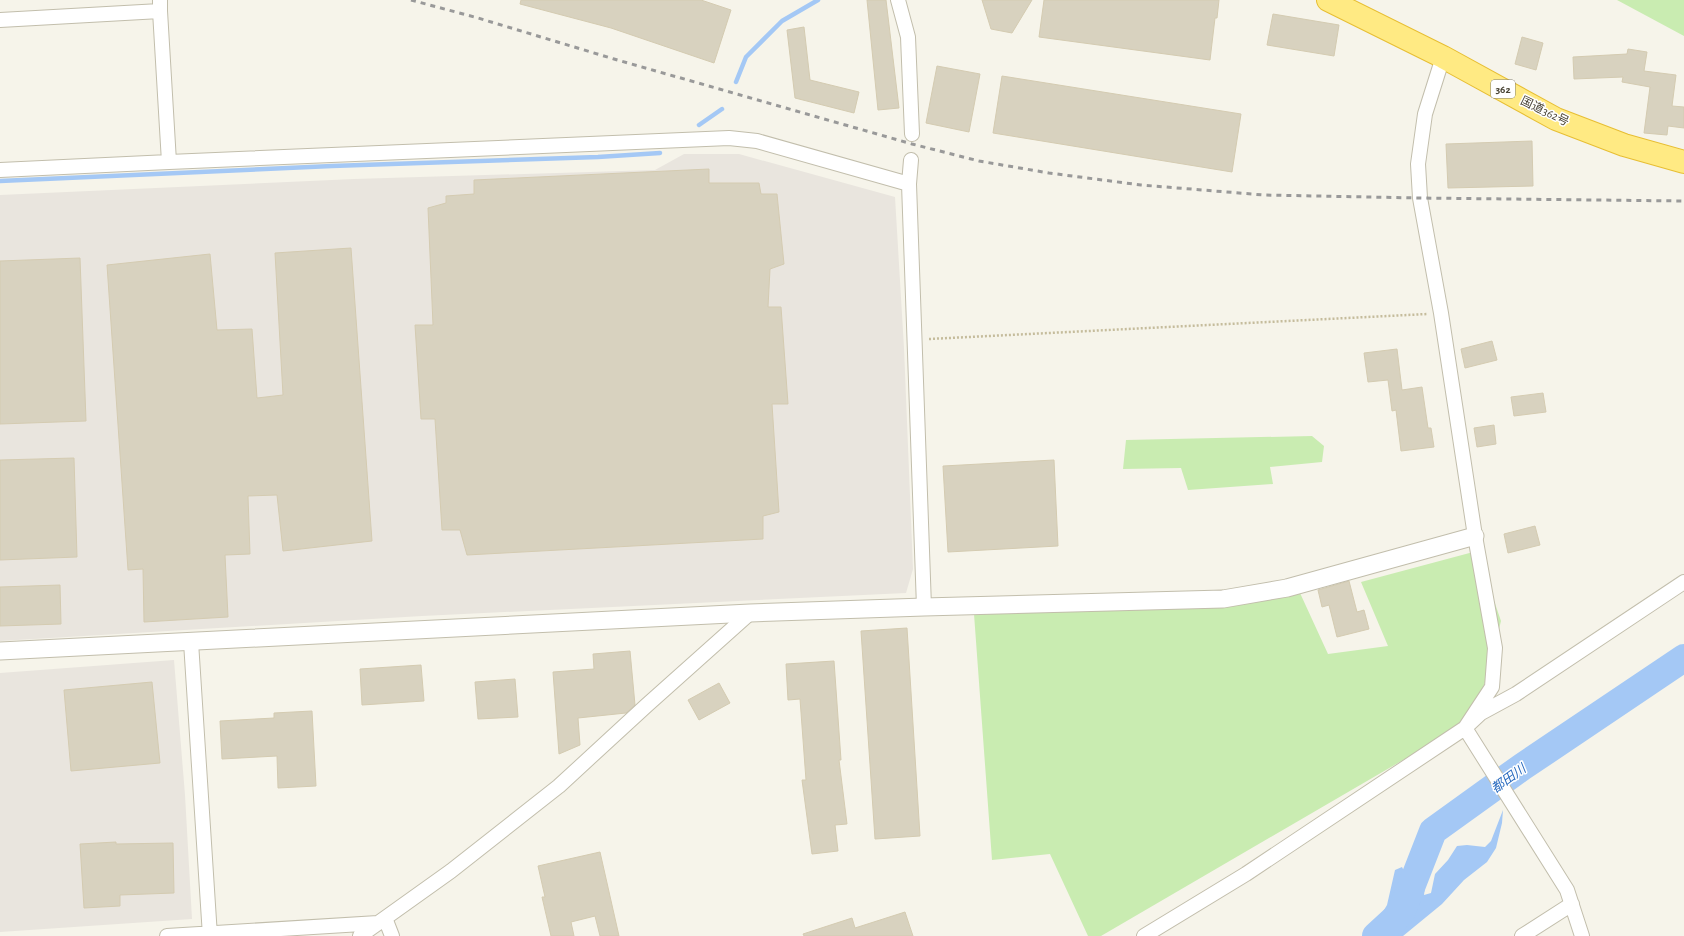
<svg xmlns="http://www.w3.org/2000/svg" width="1684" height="936" font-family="'Alegreya Sans','Noto Sans JP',sans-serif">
  <rect width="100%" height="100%" fill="#f6f4ea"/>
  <!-- industrial -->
  <path fill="#e9e5de" d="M684,154H739L895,197L904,348L913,569L906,593L422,616L0,641V195L354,179L655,170Z
    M174,660L185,795L192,919L0,932V673Z"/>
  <!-- green -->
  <path fill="#c9ecb1" d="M1617,0H1684V36Z
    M1312,436L1324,446L1322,462L1270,467L1273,484L1188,490L1181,468L1123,469L1126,440Z
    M1477,551L1501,621L1487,677L1470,721L1101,936H1088L1050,854L992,860L974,614L1300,593L1328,654L1388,646L1361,582Z"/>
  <!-- water -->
  <path fill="#a4c8f5" d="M1503,810L1502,823L1496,848L1487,862L1464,880L1442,904L1403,936H1380L1382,934L1371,932L1387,905L1395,870L1402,867L1404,871L1400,898L1420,887L1426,880L1424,895L1431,893L1435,874L1448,860L1457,846L1467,845L1485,847L1491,841Z"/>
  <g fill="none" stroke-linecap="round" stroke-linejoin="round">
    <!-- stream -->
    <path stroke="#a4c8f5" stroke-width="4.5" d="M736,82L746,57L782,21L818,0
      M699,125L722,109
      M0,181L332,166L598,157L660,153"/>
    <!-- river -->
    <path stroke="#a4c8f5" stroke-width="28" d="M1376,936L1401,913L1433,831L1522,767L1684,658"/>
  </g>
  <!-- building -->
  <path fill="#d8d2bf" stroke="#d4cbb1" d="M521,0H701L731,10L714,63L611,28L520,4Z
    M867,0H886L899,108L878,110Z
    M982,0H1032L1012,33L991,29Z
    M1044,0H1219L1217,18H1215L1210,60L1039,37Z
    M1273,14L1339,25L1334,56L1267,45Z
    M804,27L810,80L859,92L854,113L795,98L787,30Z
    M1522,37L1543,43L1536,70L1515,64Z
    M1628,49L1647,52L1644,71L1676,75L1672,106L1684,107V128L1668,126L1667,135L1644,133L1650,87L1622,82L1623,77L1574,79L1573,57L1627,54Z
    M937,66L980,74L969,132L926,123Z
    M1002,76L1241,114L1232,172L993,133Z
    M1532,141L1533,186L1448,188L1446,144Z
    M709,169V183H759L761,194H777L784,264L770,269L768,307H781L788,404H772L779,512L763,516V539L467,555L460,530H442L435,419H421L415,325H433L428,208L446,203V196L474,194V180Z
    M351,248L372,541L283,551L277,495L248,496L250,554L225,555L228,617L144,622L143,569L128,570L107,265L210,254L217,330L252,329L257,398L283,395L275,253Z
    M80,258L86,421L0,424V261Z
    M1492,341L1497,360L1465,368L1461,349Z
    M1397,349L1402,390L1422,387L1428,428H1431L1434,447L1401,451L1396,410L1392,411L1388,380L1368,382L1364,353Z
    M1543,393L1546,412L1514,416L1511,397Z
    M1494,425L1496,444L1477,447L1474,428Z
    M74,458L77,557L0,560V460Z
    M1054,460L1058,546L948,552L943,466Z
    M1535,526L1540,545L1508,553L1504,534Z
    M1349,581L1357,612L1364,610L1369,629L1337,637L1329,605L1322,607L1318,590Z
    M60,585L61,624L0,626V587Z
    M907,628L920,836L875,839L861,631Z
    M630,651L635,705L626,713L578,718L580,745L559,754L553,672L594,669L593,654Z
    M834,661L841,760H839L847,824L835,825L838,851L812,854L802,780H806L800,699L788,700L786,664Z
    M421,665L424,701L362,705L360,669Z
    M515,679L518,717L478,719L475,682Z
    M152,682L160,763L71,771L64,690Z
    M719,683L730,703L699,720L688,700Z
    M312,711L316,786L278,788L277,756L222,759L220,721L274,718V713Z
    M116,842V844L173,843L174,893L120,895V906L84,908L80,844Z
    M600,852L619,936H600L595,916L571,922L574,936H551L542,897H545L538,866Z
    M905,912L913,936H804L803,934L852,918L855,928Z"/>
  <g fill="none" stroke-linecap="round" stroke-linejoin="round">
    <defs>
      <path id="minor" d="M898,0L908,37L912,134
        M160,11L169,162L729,138L757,141L909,184
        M0,20L160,11V0
        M1443,57L1425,114L1418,164L1420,198L1441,313L1475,536L1495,648L1492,687L1465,728
        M911,160L909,184L924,607
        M0,170L169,162
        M191,642L210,936
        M1465,728L1567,890L1582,936
        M385,918L392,936
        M167,936L378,923
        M360,936L451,871L559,786L647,705L750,613
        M1144,936L1246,874L1465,728L1481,713L1516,694L1684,582
        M1522,936L1572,904"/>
      <path id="tertiary" d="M0,651L750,613L924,607L1223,599L1287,588L1475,536"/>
      <path id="trunk" d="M1328,0L1443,57L1556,119L1624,145L1684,162"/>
    </defs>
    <!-- minor casing -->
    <use href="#minor" stroke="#c2beac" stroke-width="16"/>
    <!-- tertiary casing -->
    <use href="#tertiary" stroke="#c2beac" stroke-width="19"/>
    <!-- trunk casing -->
    <use href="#trunk" stroke="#e7be33" stroke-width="24"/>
    <!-- path -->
    <path stroke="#c5bc9c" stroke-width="2.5" stroke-dasharray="2 2" stroke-linecap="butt" d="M929,339L1427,314"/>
    <!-- minor -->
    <use href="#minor" stroke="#fff" stroke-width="14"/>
    <!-- tertiary -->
    <use href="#tertiary" stroke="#fff" stroke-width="17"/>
    <!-- trunk -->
    <use href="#trunk" stroke="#ffea83" stroke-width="22"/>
    <!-- rail -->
    <path stroke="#999" stroke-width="3" stroke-dasharray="5 5" stroke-linecap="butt" d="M411,0L478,18L614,59L912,144L979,161L1049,173L1141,185L1264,195L1420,198L1684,201"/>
  </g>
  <g text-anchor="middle" stroke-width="3" stroke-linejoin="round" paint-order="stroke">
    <!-- shield labels -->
    <rect fill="#fff" stroke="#817e73" stroke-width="1" x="1491" y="80" width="24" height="18" rx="3"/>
    <g font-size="11" font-weight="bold" fill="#4b4637">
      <text x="1503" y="93">362</text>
    </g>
    <!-- street labels -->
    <g font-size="12" fill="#4b4637" stroke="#fff">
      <text transform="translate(1545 111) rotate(26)" y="4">国道362号</text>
    </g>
    <!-- water labels -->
    <g font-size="13" font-style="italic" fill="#286abf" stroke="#fff">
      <text transform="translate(1508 778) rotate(-36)" y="5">都田川</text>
    </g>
  </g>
</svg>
